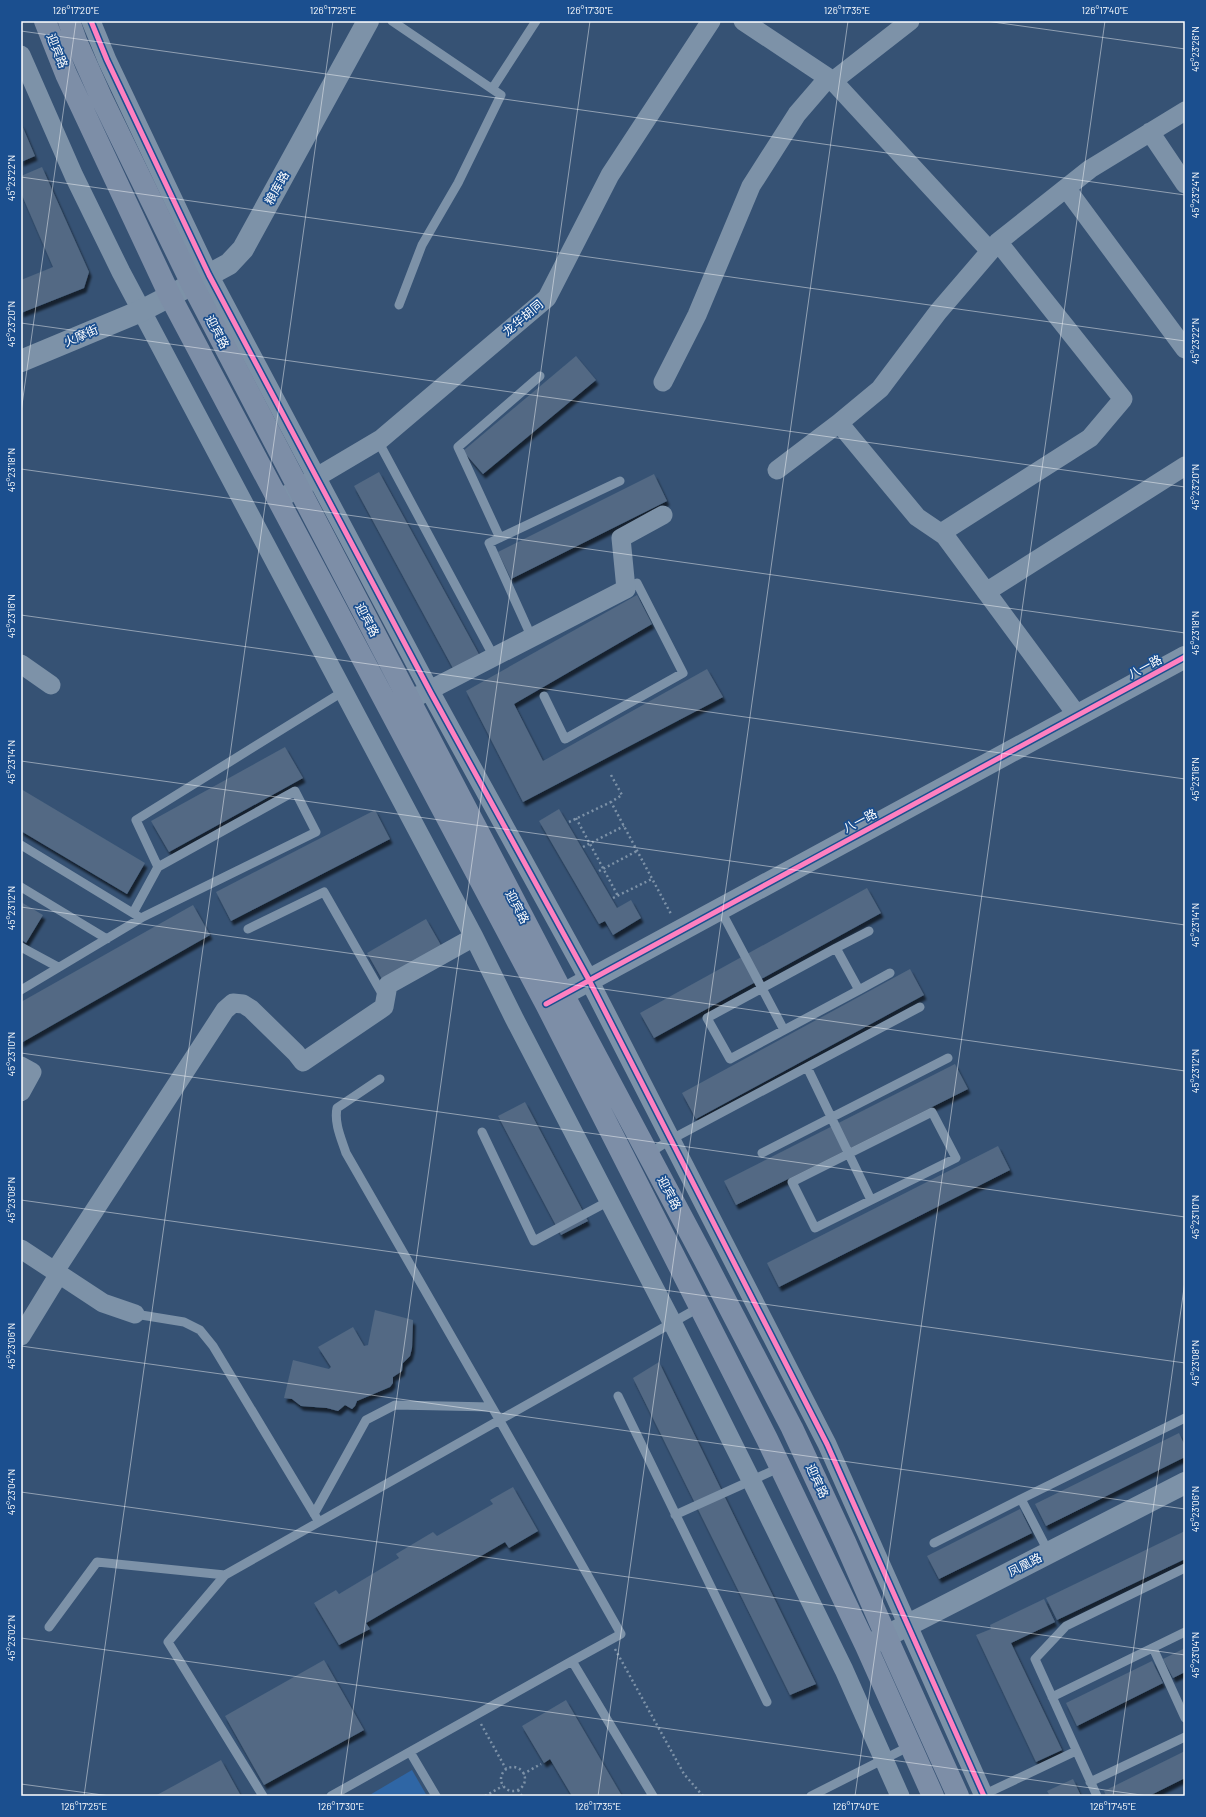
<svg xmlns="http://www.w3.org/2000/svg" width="1206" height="1817" font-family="Barlow,'Noto Sans SC',sans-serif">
  <defs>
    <filter id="shadow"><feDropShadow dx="2.5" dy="4.5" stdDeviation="1" flood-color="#0009"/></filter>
  </defs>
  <rect width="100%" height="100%" fill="#365274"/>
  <!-- green -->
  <path fill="#2f66a5" d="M412,1770L427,1796H368Z"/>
  <!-- building -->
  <path fill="#526984" filter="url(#shadow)" d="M21,123L35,156L21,162Z
    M42,167L89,272L84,288L21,313V280L53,267L21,193V176Z
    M576,356L596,380L483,474L463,451Z
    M379,472L481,658L455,672L354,486Z
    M654,474L667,501L511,579L498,552Z
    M637,595L652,624L514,704L543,761L707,669L723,697L523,802L466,691Z
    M285,747L303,778L169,852L151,821Z
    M21,789L145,863L127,894L21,831Z
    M559,809L617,908L631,900L641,918L613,935L605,921L599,924L539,821Z
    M375,810L390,839L231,921L216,892Z
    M867,888L881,913L654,1038L640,1013Z
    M21,902L43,915L26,943L21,939Z
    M193,905L210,935L21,1043V1002Z
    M426,919L442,947L383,981L367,953Z
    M910,969L924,995L696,1119L682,1093Z
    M955,1064L968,1089L736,1205L724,1181Z
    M525,1102L588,1221L561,1235L498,1116Z
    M998,1146L1010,1170L779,1287L767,1263Z
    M375,1310L413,1320L412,1348L410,1356L403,1363L402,1371L393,1377V1383L390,1387L357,1401L355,1406L352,1409L345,1405L338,1411L327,1408L301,1406L292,1399L284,1398L293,1360L329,1369L331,1367L318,1347L353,1327L364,1346L368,1345Z
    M659,1362L816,1684L790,1695L633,1378Z
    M1179,1433L1185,1446V1457L1046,1526L1035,1504Z
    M513,1487L538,1531L509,1548L505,1542L366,1623L370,1629L339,1645L314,1603L336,1590L339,1594L399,1558L396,1554L433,1532L437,1536L493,1504L490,1500Z
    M1020,1509L1032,1533L939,1579L927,1556Z
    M1185,1531V1559L1057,1620L1046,1598Z
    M1044,1599L1055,1622L1011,1643L1062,1750L1036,1762L976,1635L991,1629L990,1625Z
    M1185,1648V1672L1173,1678L1163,1659Z
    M324,1660L364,1730L264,1785L225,1716Z
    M1152,1661L1163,1683L1077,1726L1066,1703Z
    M566,1700L622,1796H572L550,1759L544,1763L522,1726Z
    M1185,1751V1778L1149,1796H1106L1104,1791Z
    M221,1760L241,1796H155Z
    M1073,1779L1081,1796H1050L1047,1791Z"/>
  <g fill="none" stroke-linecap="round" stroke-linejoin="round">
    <!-- path -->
    <path stroke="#7d92a8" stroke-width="2.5" stroke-dasharray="2 3" stroke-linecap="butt" d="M611,775L622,795L611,802L671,914
      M576,818L618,896
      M569,822L611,802
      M583,847L624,826
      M599,871L637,851
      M613,898L652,879
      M615,1649L684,1774L703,1796
      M481,1724L506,1769
      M501 1779a12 12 0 1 1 24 0a12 12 0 1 1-24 0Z
      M523,1774L541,1764
      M518,1790L522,1796
      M485,1796L503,1786"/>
    <!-- service -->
    <path stroke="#7d92a8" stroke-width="9" d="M392,21L501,95L458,183L422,245L399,305
      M492,89L536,21
      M378,441L494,657
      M500,538L458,447L540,376
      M532,638L489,543L620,481
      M544,696L565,739L683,673L637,583L626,589
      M21,845L141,918
      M21,887L107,939
      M720,909L784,1030
      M133,913L158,867
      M248,929L324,892L384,997
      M21,947L58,967
      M836,948L859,990L730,1059L707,1018Z
      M836,948L869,931
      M21,990L143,917L316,832L295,791L158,867L136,820L344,691
      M859,990L890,973
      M807,1067L871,1200
      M380,1079L337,1108C334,1123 341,1138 346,1153L500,1421L621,1634L572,1661
      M932,1112L956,1158L815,1228L792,1182Z
      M482,1132L534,1241L609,1201
      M762,1153L948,1058
      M648,1154L670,1140L920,1007
      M135,1314L184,1322L200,1330L213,1346L319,1522
      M618,1396L767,1702
      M1021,1499L1185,1418
      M314,1514L366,1420L395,1405L492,1407
      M675,1515L781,1467
      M934,1543L1021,1499L1049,1553
      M49,1627L97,1562L225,1575
      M1153,1648L1185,1718
      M1052,1697L1185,1632
      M410,1752L436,1796
      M1090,1782L1185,1737
      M983,1795L1076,1751
      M263,1796L168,1642L225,1575L700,1307
      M331,1796L572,1661L653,1796
      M811,1796L910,1746
      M1097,1796L1035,1659L1066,1626L1185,1568"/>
    <!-- minor -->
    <path stroke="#7d92a8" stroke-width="19" d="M91,21L107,60L209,275L431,693L589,980L827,1444L984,1796
      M743,21L833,81L990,251
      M21,55L74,176L121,272L474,937L514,1018L672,1322L751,1480L844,1670L900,1796
      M833,81L910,21
      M1150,132L1185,184
      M1066,188L1185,349
      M663,382L697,315L751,186L797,114L828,78
      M839,423L917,517L945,536L1077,715
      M777,470L839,423L880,389L938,312L998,242L1090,169L1185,111
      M278,500L381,439L547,298L610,175L711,21
      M941,533L1090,438L1123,399L998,242
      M986,592L1185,466
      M21,664L51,685
      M418,696L626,589L621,538L663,515
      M21,1066L32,1072L21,1092
      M21,1249L103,1303L135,1314
      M55,1271L225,1010L233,1003L243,1004L251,1009L296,1053L303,1062L384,1007L388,985L474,937
      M21,1336L59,1274"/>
    <!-- tertiary -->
    <path stroke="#7d92a8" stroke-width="22" d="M21,361L141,311L170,296L229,264L243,249L368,21
      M547,1003L1185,657
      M869,1645L1185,1483"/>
    <!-- primary -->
    <path stroke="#7d8ea7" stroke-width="22" d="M45,21L66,74L170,296L546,1004L767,1439L866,1646L933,1796
      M69,21L76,41L101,97L192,284L563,994L703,1257L792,1428L845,1542L886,1636L958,1796"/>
    <defs>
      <path id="cycleway" d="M91,21L107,60L209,275L431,693L589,980L827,1444L984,1796
        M546,1004L1185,657"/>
    </defs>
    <!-- cycleway casing -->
    <use href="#cycleway" stroke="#1b4f8f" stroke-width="8"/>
    <!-- cycleway -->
    <use href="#cycleway" stroke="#ff80c0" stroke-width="5"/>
  </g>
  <!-- ticks -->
  <path fill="none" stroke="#fff" stroke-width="1" stroke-opacity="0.45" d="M986,21L1185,49M21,31L1185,195M21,177L1185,341M21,323L1185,487M21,412L76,21M21,469L1185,633M21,615L1185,779M21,761L1185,925M21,907L1185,1071M21,1053L1185,1217M21,1200L1185,1363M21,1346L1185,1509M21,1492L1185,1655M21,1638L1148,1796M21,1784L110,1796M84,1796L333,21M341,1796L590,21M598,1796L848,21M855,1796L1105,21M1113,1796L1185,1281"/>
  <g text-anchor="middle" stroke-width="3.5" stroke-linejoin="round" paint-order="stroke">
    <!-- street labels -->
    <g font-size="12" fill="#fff" stroke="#1b4f8f">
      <text transform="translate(57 51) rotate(68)" y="4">迎宾路</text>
      <text transform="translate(277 188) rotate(-61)" y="4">粮库路</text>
      <text transform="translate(523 318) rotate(-40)" y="4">龙华胡同</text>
      <text transform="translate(217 332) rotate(62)" y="4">迎宾路</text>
      <text transform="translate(81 336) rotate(-23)" y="4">火摩街</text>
      <text transform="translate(367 620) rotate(62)" y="4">迎宾路</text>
      <text transform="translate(1145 667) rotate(-28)" y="4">八一路</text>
      <text transform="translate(860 821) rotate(-28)" y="4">八一路</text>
      <text transform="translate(517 907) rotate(62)" y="4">迎宾路</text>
      <text transform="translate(669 1193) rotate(62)" y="4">迎宾路</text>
      <text transform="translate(817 1481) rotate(65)" y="4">迎宾路</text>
      <text transform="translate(1025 1565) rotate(-27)" y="4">凤凰路</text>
    </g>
  </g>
  <!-- border -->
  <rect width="1206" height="1817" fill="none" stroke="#1b4f8f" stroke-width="44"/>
  <rect x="22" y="22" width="1162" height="1773" fill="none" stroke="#fff" stroke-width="1.5"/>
  <g font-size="10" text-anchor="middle" fill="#fff">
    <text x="76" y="14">126°17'20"E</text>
    <text x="333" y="14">126°17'25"E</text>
    <text x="590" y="14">126°17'30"E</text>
    <text x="847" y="14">126°17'35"E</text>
    <text x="1105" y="14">126°17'40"E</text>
    <text transform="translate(1195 49) rotate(-90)" y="4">45°23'26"N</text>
    <text transform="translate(11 178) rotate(-90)" y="4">45°23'22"N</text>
    <text transform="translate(1195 195) rotate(-90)" y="4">45°23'24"N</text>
    <text transform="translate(11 324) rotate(-90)" y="4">45°23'20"N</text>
    <text transform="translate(1195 341) rotate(-90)" y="4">45°23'22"N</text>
    <text transform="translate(11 470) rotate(-90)" y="4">45°23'18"N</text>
    <text transform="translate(1195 487) rotate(-90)" y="4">45°23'20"N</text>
    <text transform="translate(11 616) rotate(-90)" y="4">45°23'16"N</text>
    <text transform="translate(1195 633) rotate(-90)" y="4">45°23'18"N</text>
    <text transform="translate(11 762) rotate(-90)" y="4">45°23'14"N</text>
    <text transform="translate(1195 779) rotate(-90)" y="4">45°23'16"N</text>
    <text transform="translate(11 908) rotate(-90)" y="4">45°23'12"N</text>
    <text transform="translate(1195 925) rotate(-90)" y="4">45°23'14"N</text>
    <text transform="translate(11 1054) rotate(-90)" y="4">45°23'10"N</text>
    <text transform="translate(1195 1071) rotate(-90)" y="4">45°23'12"N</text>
    <text transform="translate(11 1200) rotate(-90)" y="4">45°23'08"N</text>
    <text transform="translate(1195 1217) rotate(-90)" y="4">45°23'10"N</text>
    <text transform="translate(11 1346) rotate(-90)" y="4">45°23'06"N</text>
    <text transform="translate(1195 1363) rotate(-90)" y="4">45°23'08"N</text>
    <text transform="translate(11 1492) rotate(-90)" y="4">45°23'04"N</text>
    <text transform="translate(1195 1509) rotate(-90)" y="4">45°23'06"N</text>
    <text transform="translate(11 1638) rotate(-90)" y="4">45°23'02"N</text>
    <text transform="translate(1195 1655) rotate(-90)" y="4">45°23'04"N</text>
    <text x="84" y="1810">126°17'25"E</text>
    <text x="341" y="1810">126°17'30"E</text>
    <text x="598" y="1810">126°17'35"E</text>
    <text x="856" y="1810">126°17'40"E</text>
    <text x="1113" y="1810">126°17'45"E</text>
  </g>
</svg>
